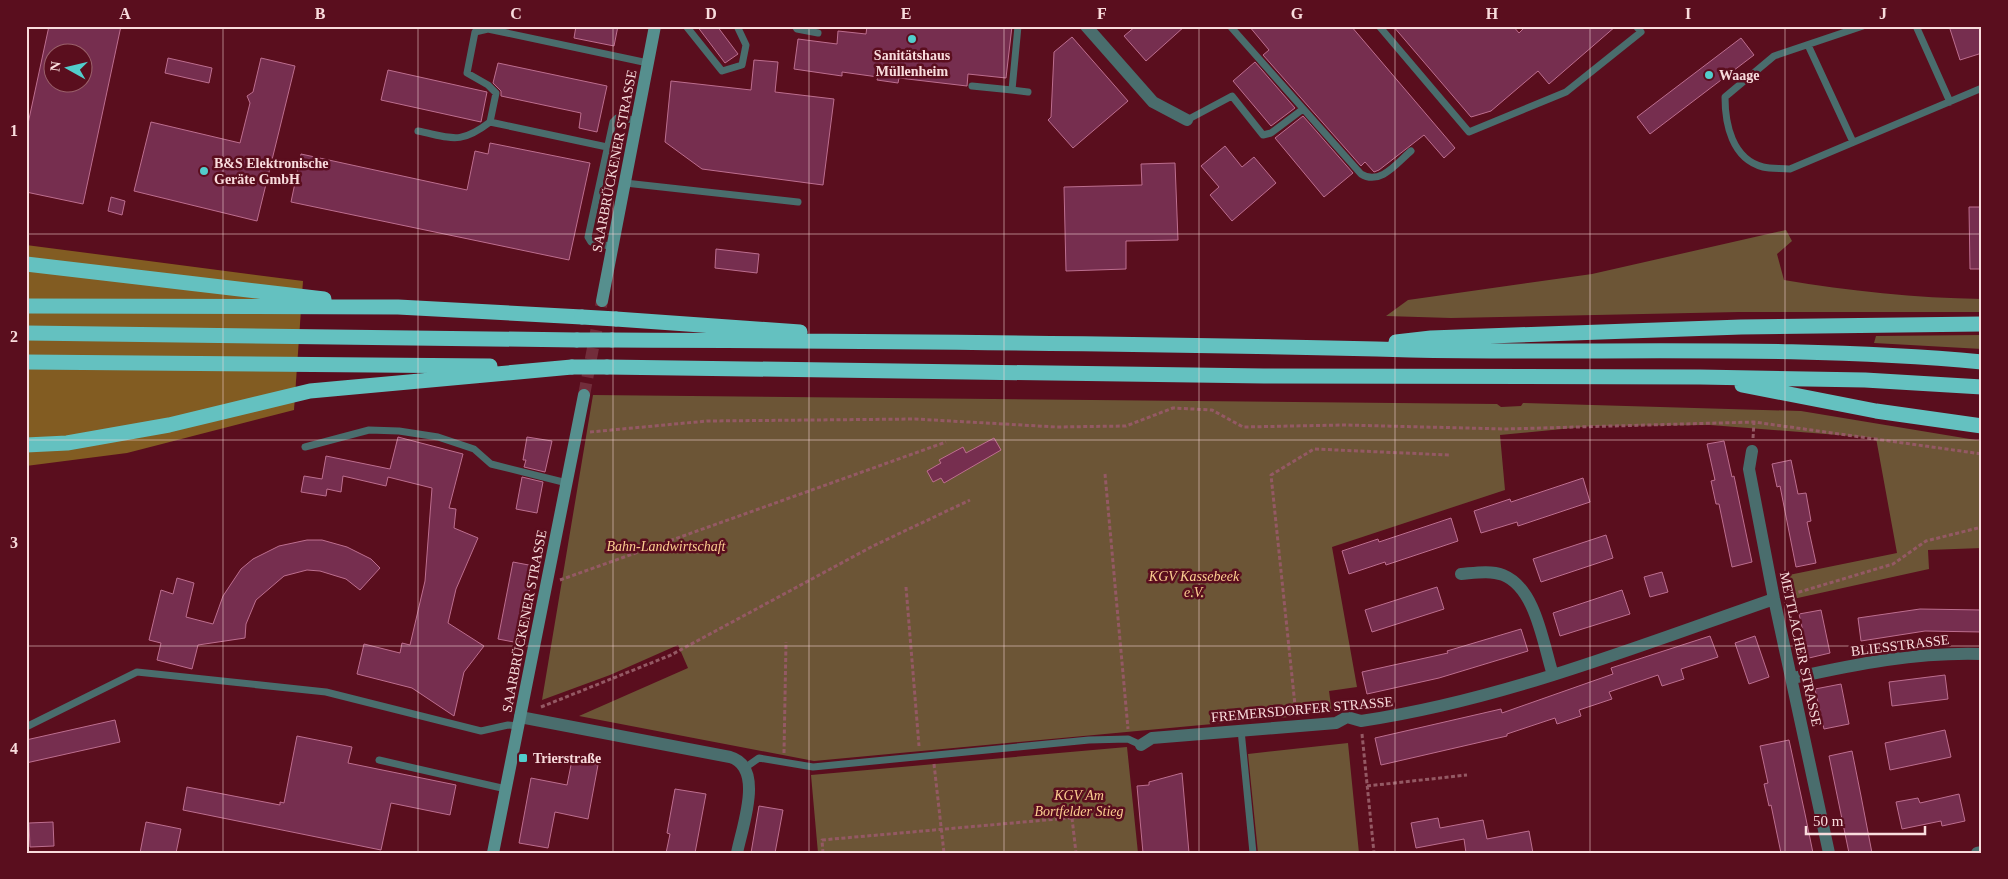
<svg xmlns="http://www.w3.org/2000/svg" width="2008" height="879" font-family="Georgia,serif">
  <rect width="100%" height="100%" fill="#5a0e1e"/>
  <!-- green -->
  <path fill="#6c5536" d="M1786,230L1792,241L1777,254L1784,280C1849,291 1916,298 1982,299V312H1739L1451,318L1386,316L1408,300L1592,274Z
    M1982,335V349L1874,343L1876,336Z
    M593,395L1497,404L1501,407L1521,406L1523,403L1801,411L1982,441V548L1928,550L1929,569L1784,601L1779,577L1897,553L1876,438L1710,425L1593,426L1500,435L1505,490L1332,547L1357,687L1329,691L1332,713L814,761L579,716L688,668L678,645L610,675L542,700Z
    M1348,743L1359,853H1258L1248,754Z
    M1127,747L1138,853H818L811,775Z"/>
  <!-- forest -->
  <path fill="#825c22" d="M26,245L303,281L294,410L127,453L26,466Z"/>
  <!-- building -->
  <path fill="#762e4f" stroke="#bd6e8f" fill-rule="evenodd" d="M49,26H121L83,204L26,192V133ZM52,52H82V82H52Z
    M576,26H618L614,46L574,38Z
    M697,26H717L738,54L725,63Z
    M867,26H1012L1006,78L968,74L967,86L899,78L898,83L877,80L878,77L842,72V76L794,69L798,39L837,44L838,31L866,34Z
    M1136,26H1185L1146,61L1124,36Z
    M1249,26H1351L1455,148L1444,158L1424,135L1379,170L1374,172L1365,162L1361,166L1263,55L1269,50Z
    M1393,26H1513L1519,33L1526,26H1616L1549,84L1538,71L1491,111L1471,117Z
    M1949,26H1982V53L1960,60Z
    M1072,37L1128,101L1073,148L1048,120L1051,117L1054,52Z
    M1741,38L1754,55L1650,134L1637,117Z
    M168,58L212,68L209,83L165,73Z
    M261,58L295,66L257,221L134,191L151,122L240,143L250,103L247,96L253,92Z
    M754,60L778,62L775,92L834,99L823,185L702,169L665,142L671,81L751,90Z
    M1255,62L1295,108L1271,126L1233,81Z
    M498,63L607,86L597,132L579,128L581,113L501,96V91L493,83Z
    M388,70L487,92L481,122L381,100Z
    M1303,116L1353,173L1324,197L1275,138Z
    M490,143L590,163L569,260L291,202L301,154L467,190L475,151L488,154Z
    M1225,146L1242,167L1254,157L1276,183L1232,221L1210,195L1219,187L1201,166Z
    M1175,163L1178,240L1126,241V269L1066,271L1064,187L1142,185L1141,164Z
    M111,197L125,201L122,215L108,211Z
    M1969,207H1982V269H1970Z
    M716,249L759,254L757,273L715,268Z
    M398,437L463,454L449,508L456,509L454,528L478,538L456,589L448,623L484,646L464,672L454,716L412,688L357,674L364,644L400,653L402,643L410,645L425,581L432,488L388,477L386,486L343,476L341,492L327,489L326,496L301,492L304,476L322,479L326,456L390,469Z
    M527,437L552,441L545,472L524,467L526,460H523Z
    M994,438L1001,450L944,483L941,478L933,482L927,471L941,463L939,460L963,447L966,453Z
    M1724,441L1732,477L1734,476L1752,562L1732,567L1719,504H1716L1711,481L1715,480L1707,444Z
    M1791,460L1798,494L1806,493L1811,521L1807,522L1816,563L1796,567L1780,486L1777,487L1772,464Z
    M522,477L543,482L537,513L516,509Z
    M1583,478L1590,502L1518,526L1517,522L1481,533L1474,511L1510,499L1511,502Z
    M1451,518L1458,541L1386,565L1385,562L1349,574L1342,551L1378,539L1379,542Z
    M1606,535L1613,558L1541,582L1533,559Z
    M307,540H322L347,547L371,559L380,568L360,590L346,579L320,571L307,570L284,576L256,600L246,624L245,638L198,645L192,669L157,660L161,643L149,640L161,590L173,594L177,578L194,583L186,617L213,624L223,596L241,569L253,559L279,546Z
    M513,562L534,566L519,643L498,639Z
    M1662,572L1668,592L1650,597L1644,577Z
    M1437,587L1444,609L1372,632L1365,610Z
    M1622,590L1630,614L1560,636L1553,613Z
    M1920,609L1982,610V632L1925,631L1861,641L1858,618Z
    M1821,610L1830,653L1809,658L1799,614Z
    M1521,629L1528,651L1439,678L1367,694L1362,672L1448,653L1447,651Z
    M1710,636L1718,657L1681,669L1684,679L1662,686L1658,675L1609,692L1612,699L1579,710L1581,716L1557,724L1555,718L1507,734V736L1381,765L1375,738L1501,709L1502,713L1613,674L1611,668Z
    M1755,636L1769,677L1749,684L1735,643Z
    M1945,675L1948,699L1892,706L1889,682Z
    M1841,684L1849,724L1824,729L1815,689Z
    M115,720L120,742L26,763V740Z
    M1945,730L1951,757L1890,770L1885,743Z
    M297,736L352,747L348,763L456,785L450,815L391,803L381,850L183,810L187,787L280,805V802L284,803Z
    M1789,740L1805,814L1813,853H1781L1771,805L1769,806L1764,784L1768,783L1760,746Z
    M1852,751L1861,796L1872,853H1849L1829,756Z
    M572,760L598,765L588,819L555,812L548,848L519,843L531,778L567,785Z
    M1182,773L1189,853H1143L1137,786L1149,785V782Z
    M675,789L706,794L695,853H666L670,834L667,833Z
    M1959,794L1965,821L1942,826L1941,821L1902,829L1896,802L1918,798L1920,803Z
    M759,806L783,810L775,853H751Z
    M1438,818L1440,828L1483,820L1487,839L1529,831L1533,853H1466L1464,839L1416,848L1411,823Z
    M53,822L54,846L30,847L29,823Z
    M146,822L181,829L176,853H140Z"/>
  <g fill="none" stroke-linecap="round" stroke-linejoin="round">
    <!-- secondary-tunnel -->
    <path stroke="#722d3b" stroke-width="12" stroke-dasharray="12 6" stroke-linecap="butt" d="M584,395L602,301"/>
    <!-- path -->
    <path stroke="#945964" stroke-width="3" stroke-dasharray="4 2.5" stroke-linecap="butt" d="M590,432L707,421L915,419L1057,427L1126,426L1173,408L1212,410L1243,427L1344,425L1506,429L1754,422L1982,454
      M1753,438L1754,422
      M1105,474L1128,729
      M560,580L946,442
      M906,587L919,746
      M1786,596L1893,564L1926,541L1982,527
      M541,707L671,655L873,546L970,500
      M1296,715L1271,475L1314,449L1449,455
      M1362,734L1374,853
      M784,753L786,642
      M934,764L944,853
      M1367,786L1467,775
      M1072,818L1076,853
      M823,853L822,840L1091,816"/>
    <!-- lane -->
    <path stroke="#4a6d6d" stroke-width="7" d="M686,26L722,71L742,65L746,45L737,26
      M795,26L797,29L818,33
      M1230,26L1361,174C1380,186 1397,163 1411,151
      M1379,26L1469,132L1566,92L1641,32L1636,26
      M1863,26L1774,56L1725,97C1725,124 1732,159 1763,167C1771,169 1781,168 1790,169L1982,88
      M1916,26L1950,102
      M1808,45L1853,142
      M972,86L1012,90L1018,26
      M1012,90L1028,92
      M1187,120L1232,96L1263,135L1271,133L1303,109
      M490,122L496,93L488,85L467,73L475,32L488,29L648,63
      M418,131C452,138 460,145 490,122L607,147
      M625,183L798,202
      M613,247L591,242L588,237L613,122L617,118L637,120
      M305,447L369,430L399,431L438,437L474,449L491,464L567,483
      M26,727L137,672L326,692L481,731L508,725L519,726
      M1241,730L1253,853
      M379,760L506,789
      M746,767L759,758L813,767L1089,740L1128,739L1141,745"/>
    <!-- street -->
    <path stroke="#4a6d6d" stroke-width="12" d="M1086,26L1153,102L1187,120
      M1752,451L1749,469L1774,599L1829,853
      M1461,574C1474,573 1490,570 1503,575C1536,588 1543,644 1553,675
      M1793,678C1856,664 1916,652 1982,654
      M520,717L730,757C765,767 742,827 737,853
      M1141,745L1152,738L1336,723L1347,717L1361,721C1503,700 1638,646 1774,599
      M1977,853L1982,852"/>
    <!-- secondary -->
    <path stroke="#568f8e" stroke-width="12" d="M602,301L655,26
      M493,853L584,395"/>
    <!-- highway -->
    <path stroke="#64c1c0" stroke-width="15" d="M26,264L324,299
      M26,306L398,307L582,317
      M616,319L800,332
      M26,333L577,340
      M612,340C878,341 1144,343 1410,350C1601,354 1792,344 1982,362
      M1396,342L1431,338L1741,327L1982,324
      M26,362L490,366
      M607,367L1264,376L1700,377L1865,380L1982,387
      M1742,385L1876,411L1982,426
      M26,445L67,443L169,425L310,391L572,367"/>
    <!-- highway-bridge -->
    <path stroke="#64c1c0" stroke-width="15" d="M582,317L616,319
      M577,340H612
      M572,367H607"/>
  </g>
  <!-- grid -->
  <path fill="none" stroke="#f9dcdd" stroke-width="1" stroke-opacity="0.55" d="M223,26V853M418,26V853M613,26V853M809,26V853M1004,26V853M1199,26V853M1395,26V853M1590,26V853M1785,26V853M26,234H1982M26,440H1982M26,646H1982"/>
  <!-- markers -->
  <g fill="#52cdcc" stroke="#5a0e1e" stroke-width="2">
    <circle cx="912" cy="39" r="5"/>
    <circle cx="1709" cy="75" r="5"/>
    <circle cx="204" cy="171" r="5"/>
    <rect x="518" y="753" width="10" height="10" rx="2.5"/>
  </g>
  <g text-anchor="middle" stroke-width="5" stroke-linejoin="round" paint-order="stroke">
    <!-- poi labels -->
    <g font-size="14" font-weight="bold" fill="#f9dcdd" stroke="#5a0e1e" text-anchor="start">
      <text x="912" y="60" text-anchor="middle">Sanitätshaus<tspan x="912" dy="16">Müllenheim</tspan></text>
      <text x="1719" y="80">Waage</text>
      <text x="214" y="168">B&amp;S Elektronische<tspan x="214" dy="16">Geräte GmbH</tspan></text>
      <text x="533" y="763">Trierstraße</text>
    </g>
    <!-- street labels -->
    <g font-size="14" fill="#f9dcdd" stroke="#5a0e1e">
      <text transform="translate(614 161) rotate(-79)" y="5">SAARBRÜCKENER STRASSE</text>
      <text transform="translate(524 621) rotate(-79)" y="5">SAARBRÜCKENER STRASSE</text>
      <text transform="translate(1900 645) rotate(-7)" y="5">BLIESSTRASSE</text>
      <text transform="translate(1801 649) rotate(78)" y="5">METTLACHER STRASSE</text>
      <text transform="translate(1302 709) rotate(-5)" y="5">FREMERSDORFER STRASSE</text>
    </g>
    <!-- park labels -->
    <g font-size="14" font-style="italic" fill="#fcce90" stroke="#5a0e1e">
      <text x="666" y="551">Bahn-Landwirtschaft</text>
      <text x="1194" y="581">KGV Kassebeek<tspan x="1194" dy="16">e.V.</tspan></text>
      <text x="1079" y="800">KGV Am<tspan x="1079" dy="16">Bortfelder Stieg</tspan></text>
    </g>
  </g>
  <!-- border -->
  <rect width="2008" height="879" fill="none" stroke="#5a0e1e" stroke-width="55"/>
  <!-- north arrow -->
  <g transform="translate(68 68) rotate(278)"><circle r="24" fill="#5a0e1e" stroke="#9a606a"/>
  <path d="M0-4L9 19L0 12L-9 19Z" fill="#52cdcc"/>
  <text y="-8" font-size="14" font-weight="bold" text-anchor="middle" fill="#f9dcdd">N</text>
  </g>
  <!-- scale -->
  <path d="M1806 826v8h119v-8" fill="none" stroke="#f9dcdd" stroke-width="2.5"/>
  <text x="1813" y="826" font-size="15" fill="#f9dcdd" stroke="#5a0e1e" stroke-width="4" paint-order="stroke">50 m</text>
  <rect x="28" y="28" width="1952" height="824" fill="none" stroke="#f9dcdd" stroke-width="2"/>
  <g font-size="16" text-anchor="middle" font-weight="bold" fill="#f9dcdd">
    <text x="125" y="19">A</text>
    <text x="320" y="19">B</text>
    <text x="516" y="19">C</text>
    <text x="711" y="19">D</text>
    <text x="906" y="19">E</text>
    <text x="1102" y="19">F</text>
    <text x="1297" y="19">G</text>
    <text x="1492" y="19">H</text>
    <text x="1688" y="19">I</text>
    <text x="1883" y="19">J</text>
    <text x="14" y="136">1</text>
    <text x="14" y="342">2</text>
    <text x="14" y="548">3</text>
    <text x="14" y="754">4</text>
  </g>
</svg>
